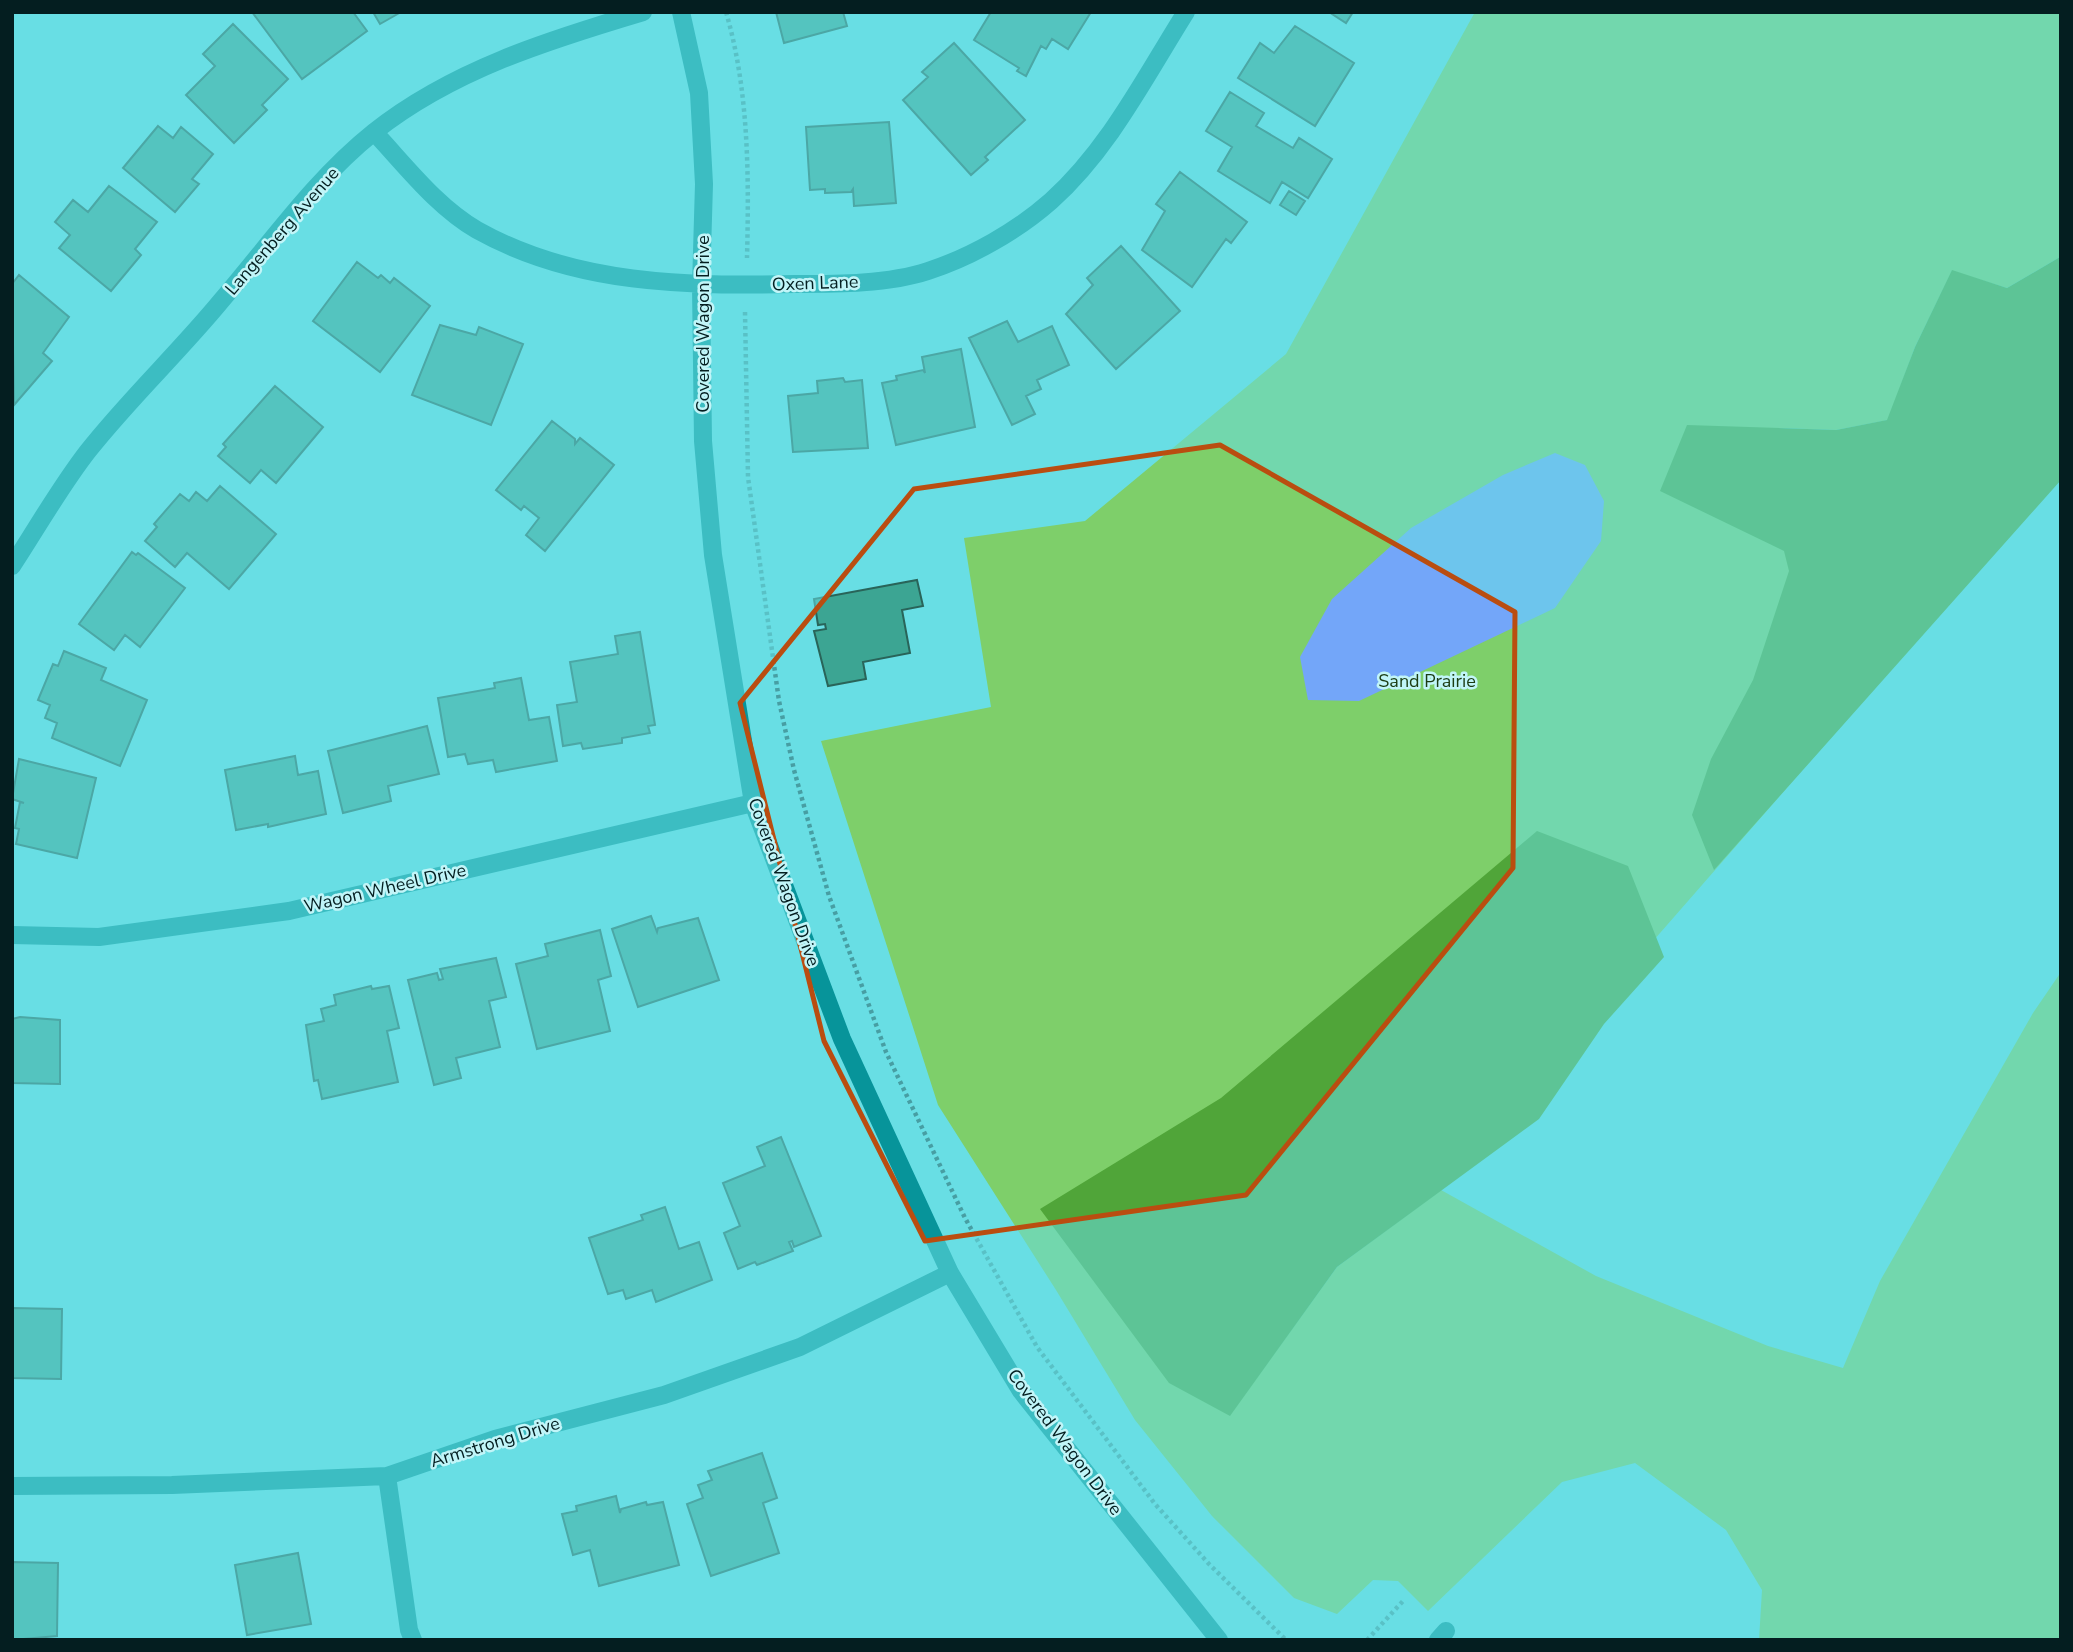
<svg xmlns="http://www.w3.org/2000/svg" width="2073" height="1652" font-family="'Nunito Sans',sans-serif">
  <rect width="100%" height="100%" fill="#68dee4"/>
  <!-- green -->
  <path fill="#7ecf6a" d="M1475,12H2061L2060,257L2007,288L1952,271L1915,347L1888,420L1836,430L1779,428L1965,584L1515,1099L1368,1017L1229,1416L1337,1267L1441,1190L1596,1276L1768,1346L1843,1368L1880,1281L2033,1013L2061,972V1640H1759L1762,1590L1726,1530L1635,1463L1562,1482L1428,1611L1398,1581L1373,1580L1337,1614L1294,1598L1212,1516L1135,1420L1056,1290L938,1105L821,741L991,707L964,538L1085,521L1286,354Z"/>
  <!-- forest -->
  <path fill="#50a539" d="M2061,238V480L1714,870L1692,815L1711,759L1753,680L1789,571L1784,551L1660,491L1687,425L1836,430L1887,420L1915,347L1952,270L2007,288L2060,257Z
    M1537,831L1628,866L1664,957L1604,1024L1539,1119L1337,1267L1230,1416L1169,1383L1040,1209L1221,1098Z"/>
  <!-- water -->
  <path fill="#73a6f9" d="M1555,453L1585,465L1604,501L1601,541L1555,608L1359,701L1308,700L1300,657L1332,599L1411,528L1503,475Z"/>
  <!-- building -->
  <path fill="#3ca593" stroke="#296459" stroke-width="2" d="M252,12H353L367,31L302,79Z
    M373,12H401L380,24Z
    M776,12H843L847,26L784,43Z
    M991,12H1091L1068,49L1052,39L1046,49L1041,46L1026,76L1017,71L1019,68L974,40Z
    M1329,12H1353L1346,23Z
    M233,24L288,79L262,105L267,110L234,143L186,95L215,66L203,54Z
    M1295,26L1354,63L1315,126L1238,78L1260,43L1274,53Z
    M954,43L1025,120L985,157L988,160L971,175L903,100L928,77L922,72Z
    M1230,92L1264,113L1256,126L1293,148L1299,138L1332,159L1308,198L1282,182L1270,203L1218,171L1232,147L1206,131Z
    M889,122L896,203L854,206L853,189L851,192L825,193V189L810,190L806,127Z
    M158,126L173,138L181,127L213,154L192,179L199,184L175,212L123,168Z
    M1180,172L1247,222L1231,243L1226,239L1192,287L1142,250L1165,211L1156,204Z
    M109,186L157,222L135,249L141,255L111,291L59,248L70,235L55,222L73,200L88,212Z
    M1289,191L1305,201L1296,215L1280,205Z
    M1121,246L1180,311L1116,369L1066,314L1093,285L1087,278Z
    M357,262L378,278L381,275L390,283L394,278L430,306L380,372L313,321Z
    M19,275L69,317L43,353L52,361L14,405L12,284Z
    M1007,321L1018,342L1052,326L1069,365L1037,380L1041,389L1026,396L1035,414L1012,425L969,338Z
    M440,325L476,335L479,327L523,344L491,425L412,395Z
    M961,349L975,427L896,445L882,383L897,380L896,376L923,370L925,373L922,357Z
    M843,378L845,382L862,380L868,448L793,452L788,396L818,393L817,381Z
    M275,386L323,427L276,483L261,470L250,483L218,456L226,447L223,444Z
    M552,421L575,439V444L580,438L614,465L545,551L526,535L539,518L524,506L521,510L496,490Z
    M220,486L276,534L229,589L187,553L175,567L145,541L157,527L154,524L180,494L189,501L196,492L207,501Z
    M132,552L136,555L138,553L185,588L140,647L125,635L114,650L79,624Z
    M917,580L923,606L902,610L910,653L863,662L866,679L828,686L814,631L826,629L825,624L818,625L814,599Z
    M640,632L655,725L648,726L650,733L622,738V743L583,749L581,743L563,746L557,705L577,702L570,662L618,654L615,636Z
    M64,651L106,668L101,680L147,700L120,766L52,738L57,723L45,718L50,705L38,700L53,664L58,666Z
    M521,678L529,720L549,717L557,761L496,772L493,760L468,764L465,754L448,757L438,698L495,688L494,683Z
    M427,726L439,774L388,786L391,801L343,813L328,751Z
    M295,756L298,775L318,771L326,814L268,827V824L236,830L225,770Z
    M19,759L96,778L77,858L16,844L19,829L15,828L20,802L24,803L12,799Z
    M651,916L657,932L658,928L698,918L719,980L638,1007L612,929Z
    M600,930L611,976L598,980L610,1031L537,1049L516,964L548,956L545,944Z
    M496,958L506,997L489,1001L500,1047L456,1058L461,1078L434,1085L408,980L437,973L439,980L443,979L440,969Z
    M371,986L372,989L389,986L399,1028L387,1031L398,1082L322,1099L318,1080L314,1081L306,1025L324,1021L321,1009L336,1005L334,995Z
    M20,1017L60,1020V1084L12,1083V1019Z
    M781,1137L821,1236L794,1247L792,1241L789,1242L793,1251L757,1265L755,1262L738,1269L724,1233L740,1226L723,1183L765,1166L757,1147Z
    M665,1207L679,1249L699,1242L712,1280L656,1302L652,1290L626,1299L623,1290L608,1294L589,1238L643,1220L641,1215Z
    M12,1308L62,1309L61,1379L12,1378Z
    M762,1453L777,1498L763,1503L779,1553L711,1576L687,1504L703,1498L698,1485L712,1480L708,1471Z
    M616,1496L620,1513L621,1509L646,1502L647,1505L663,1502L679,1565L599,1586L590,1550L573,1555L562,1514L577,1511L576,1506Z
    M298,1553L311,1624L247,1635L235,1565Z
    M12,1562L58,1563L57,1636L12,1640Z"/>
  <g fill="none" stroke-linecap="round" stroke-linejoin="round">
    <!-- path -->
    <path stroke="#479ea3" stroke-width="4.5" stroke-dasharray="3.5 3.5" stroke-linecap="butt" d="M726,12C749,91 749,176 747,258
      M745,312L748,477L779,701L794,770L829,896L886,1052L965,1218L1037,1347L1155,1504L1209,1564L1286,1640
      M1367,1640L1403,1601"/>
    <!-- minor -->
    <path stroke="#07949a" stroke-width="18" d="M681,12L699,93L704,184L701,286L703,441L713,555L753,803L842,1039L950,1273L1021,1391L1219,1640
      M374,132C406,166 436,206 477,230C575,285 687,286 796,284C837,284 889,284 928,271C971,257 1017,231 1051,201C1109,149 1145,77 1186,12
      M12,566C37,528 60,487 88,451C129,399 179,352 221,301C270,244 315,179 374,132C452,70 549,40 643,12
      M12,935L99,937L289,911L753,803
      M387,1476L409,1630L413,1640
      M12,1486L172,1485L387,1476L495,1439L664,1395L800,1347L950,1273
      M1438,1640L1446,1631"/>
  </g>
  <!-- marked area -->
  <path d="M0 0H2073V1652H0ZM1220,445L1515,612L1513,868L1246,1195L925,1241L824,1041L740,703L914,489Z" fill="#68dee4" fill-opacity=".55" fill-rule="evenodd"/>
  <path fill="none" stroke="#ba4d10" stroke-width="5" stroke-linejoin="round" d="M1220,445L1515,612L1513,868L1246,1195L925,1241L824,1041L740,703L914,489Z"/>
  <g text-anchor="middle" stroke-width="5" stroke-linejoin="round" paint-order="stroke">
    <!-- street labels -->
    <g font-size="18" fill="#041e20" stroke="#c1f5f8">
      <text transform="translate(282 231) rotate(-49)" y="6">Langenberg Avenue</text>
      <text transform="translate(815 283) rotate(-2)" y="6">Oxen Lane</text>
      <text transform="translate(703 324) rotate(-90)" y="6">Covered Wagon Drive</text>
      <text transform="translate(784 882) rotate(70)" y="6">Covered Wagon Drive</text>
      <text transform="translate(385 888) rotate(-13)" y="6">Wagon Wheel Drive</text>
      <text transform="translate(495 1442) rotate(-17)" y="6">Armstrong Drive</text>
      <text transform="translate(1065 1442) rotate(53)" y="6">Covered Wagon Drive</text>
    </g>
    <!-- park labels -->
    <g font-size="18" fill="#1b3c12" stroke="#c1f5f8">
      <text x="1427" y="687">Sand Prairie</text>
    </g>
  </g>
  <!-- border -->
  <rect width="2073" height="1652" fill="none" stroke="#041e20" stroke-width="28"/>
</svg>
